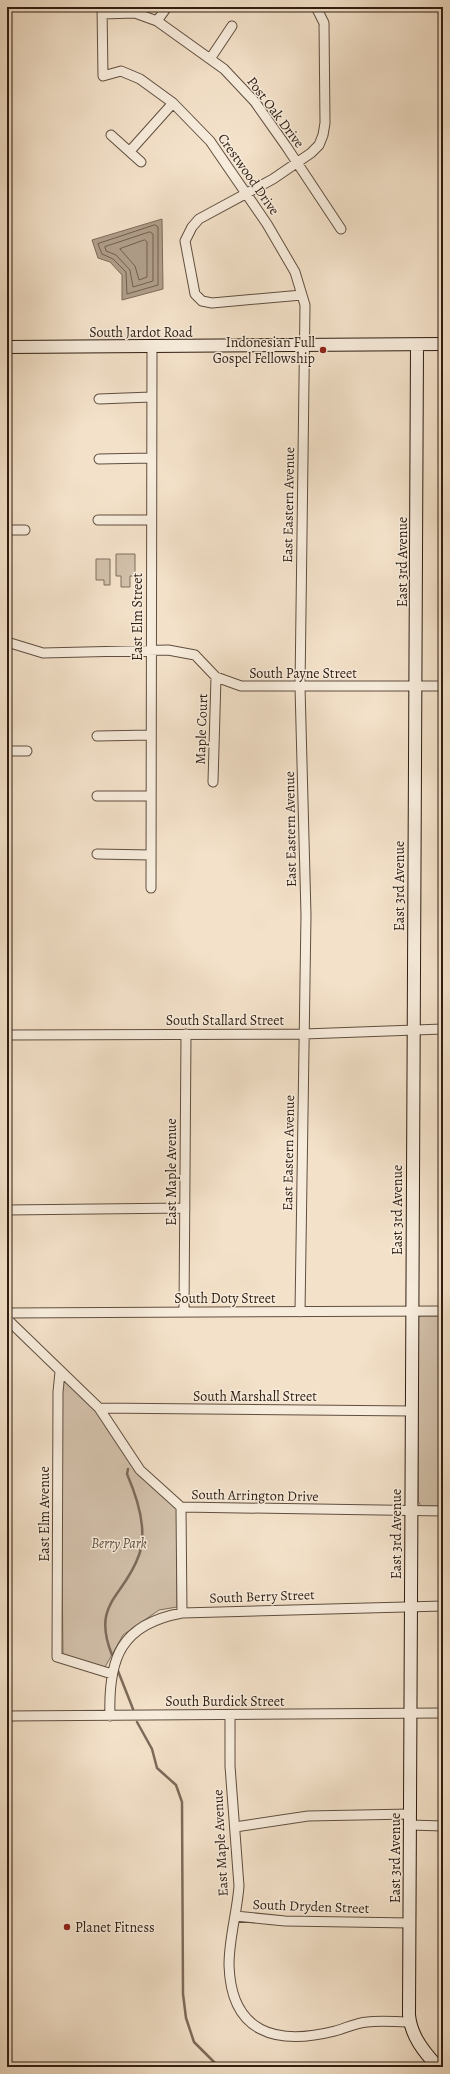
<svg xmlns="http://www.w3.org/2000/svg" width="450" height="2074" font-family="Alegreya,serif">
  <rect width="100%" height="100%" fill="#f3e1c9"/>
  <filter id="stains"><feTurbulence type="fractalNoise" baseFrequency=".005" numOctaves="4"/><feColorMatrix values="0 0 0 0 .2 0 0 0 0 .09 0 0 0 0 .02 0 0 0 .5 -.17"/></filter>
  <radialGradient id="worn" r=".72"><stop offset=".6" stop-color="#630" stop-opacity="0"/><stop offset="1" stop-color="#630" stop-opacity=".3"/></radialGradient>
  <!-- green -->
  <path fill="#d2c0aa" stroke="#806e5e" d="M116,554H135V576H130V587H121V576H116Z
    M96,559H110V585H104V580H96Z
    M417,1316H443V1506H421L418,1501Z
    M63,1375L96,1409L177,1509V1607L159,1610L123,1635L105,1667L63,1655L60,1392Z"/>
  <!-- water -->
  <path fill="#b09e8a" stroke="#7c6a5a" d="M162,219L163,289L122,300V275L110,262L98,258L92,240Z"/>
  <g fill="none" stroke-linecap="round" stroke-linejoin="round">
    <!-- shore -->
    <path stroke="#705e4e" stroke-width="1" d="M155,225L158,227V285L127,294L126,272L113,259L102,254L98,244Z
      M150,232L153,234V281L133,287L130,270L116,255L106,251L105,247Z
      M145,240L147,242V277L139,280L135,266L120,249Z"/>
    <!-- stream -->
    <path stroke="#7c6a5a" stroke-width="2.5" d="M112,1655C91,1602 124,1598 139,1555C148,1530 137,1497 127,1474L128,1469
      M118,1671L133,1709
      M137,1722L152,1749L157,1768L176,1785L182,1802L183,1994L186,2018L194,2042L219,2067"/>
    <defs>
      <path id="street" d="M102,7L103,76L121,71L140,79L173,103L210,141L267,224L295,272L305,305L300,687L306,915L300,1312
        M102,14L135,13L157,21L224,69L255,102L286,146L341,229
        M157,21L167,7
        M210,59L232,26
        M111,135L141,162
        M130,151L173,103
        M302,295L212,303L202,301L195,294L185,241L192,227L199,219L273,179L311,153L319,145L323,135L325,123L324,23L316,7
        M99,399L151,397
        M99,459L151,458
        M98,520H151
        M7,530H25
        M7,642L43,653L168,650L195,655L216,677L241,686H443
        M97,736L151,735
        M7,751H27
        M213,782L216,677
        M97,796H151
        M97,854L151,855
        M151,888L152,347
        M7,1035L304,1034L443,1029
        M7,1210L185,1208
        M184,1312L186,1034
        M7,1313L443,1311
        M7,1319L99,1408L140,1470L181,1507L443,1511
        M60,1372L58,1392L57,1657L112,1674
        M99,1408L412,1411
        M181,1507L182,1613
        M230,1715V1766L239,1886C237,1913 229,1938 229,1965C231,2033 276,2046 335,2031C346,2028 356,2023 367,2022C381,2020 396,2022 410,2022
        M7,1716L443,1713
        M110,1716C108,1658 121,1624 182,1613L443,1606
        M410,1825L443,1826
        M235,1827L308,1816L410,1814
        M235,1916L285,1921L410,1923"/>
      <path id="secondary" d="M417,345L409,2015C411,2036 424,2052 438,2067
        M7,347L443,344"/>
    </defs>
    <!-- street casing -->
    <use href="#street" stroke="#604e3f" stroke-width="11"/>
    <!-- secondary casing -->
    <use href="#secondary" stroke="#2f1d11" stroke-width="14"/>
    <!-- street -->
    <use href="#street" stroke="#f7ecdc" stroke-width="9"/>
    <!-- secondary -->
    <use href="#secondary" stroke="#f7ecdc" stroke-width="12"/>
  </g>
  <!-- markers -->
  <g fill="#8f2418" stroke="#f7ecdc" stroke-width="1.5">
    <circle cx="323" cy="350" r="4"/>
    <circle cx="67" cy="1927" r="4"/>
  </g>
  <g text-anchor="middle" stroke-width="3" stroke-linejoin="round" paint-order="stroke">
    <!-- street labels -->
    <g font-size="14" fill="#2f1d11" stroke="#f7ecdc">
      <text transform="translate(276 112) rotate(53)" y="5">Post Oak Drive</text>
      <text transform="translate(249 174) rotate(55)" y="5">Crestwood Drive</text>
      <text x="141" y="337">South Jardot Road</text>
      <text transform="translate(288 505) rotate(-89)" y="5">East Eastern Avenue</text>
      <text transform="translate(402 562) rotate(-90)" y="5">East 3rd Avenue</text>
      <text transform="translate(137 617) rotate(-90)" y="5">East Elm Street</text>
      <text x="303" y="678">South Payne Street</text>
      <text transform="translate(201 729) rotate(-88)" y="5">Maple Court</text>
      <text transform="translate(290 829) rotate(-91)" y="5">East Eastern Avenue</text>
      <text transform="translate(399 886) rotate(-90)" y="5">East 3rd Avenue</text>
      <text x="225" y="1025">South Stallard Street</text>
      <text transform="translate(288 1153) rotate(-89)" y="5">East Eastern Avenue</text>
      <text transform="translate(171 1172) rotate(-90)" y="5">East Maple Avenue</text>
      <text transform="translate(397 1210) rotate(-90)" y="5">East 3rd Avenue</text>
      <text x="225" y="1303">South Doty Street</text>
      <text x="255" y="1401">South Marshall Street</text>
      <text transform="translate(255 1495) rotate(1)" y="5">South Arrington Drive</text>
      <text transform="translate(44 1514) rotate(-90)" y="5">East Elm Avenue</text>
      <text transform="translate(396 1534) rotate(-90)" y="5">East 3rd Avenue</text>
      <text transform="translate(262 1596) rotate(-2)" y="5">South Berry Street</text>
      <text x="225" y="1706">South Burdick Street</text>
      <text transform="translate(220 1843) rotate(-93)" y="5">East Maple Avenue</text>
      <text transform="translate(395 1858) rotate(-90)" y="5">East 3rd Avenue</text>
      <text transform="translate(311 1906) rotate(2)" y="5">South Dryden Street</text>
    </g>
    <!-- poi labels -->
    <g font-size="14" fill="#2f1d11" stroke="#f7ecdc" text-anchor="end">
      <text x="315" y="347">Indonesian Full<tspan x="315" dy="16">Gospel Fellowship</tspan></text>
      <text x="75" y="1932" text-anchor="start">Planet Fitness</text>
    </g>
    <!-- park labels -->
    <g font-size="14" font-style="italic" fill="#604e3f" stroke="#f7ecdc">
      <text x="119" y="1548">Berry Park</text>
    </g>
  </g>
  <!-- margin -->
  <rect width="450" height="2074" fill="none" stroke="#f3e1c9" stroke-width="24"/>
  <rect x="8" y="8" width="434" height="2058" fill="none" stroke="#2f1d11" stroke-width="2"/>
  <rect x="12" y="12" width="426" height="2050" fill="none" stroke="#2f1d11"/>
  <rect width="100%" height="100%" filter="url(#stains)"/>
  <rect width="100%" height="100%" fill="url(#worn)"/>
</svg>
